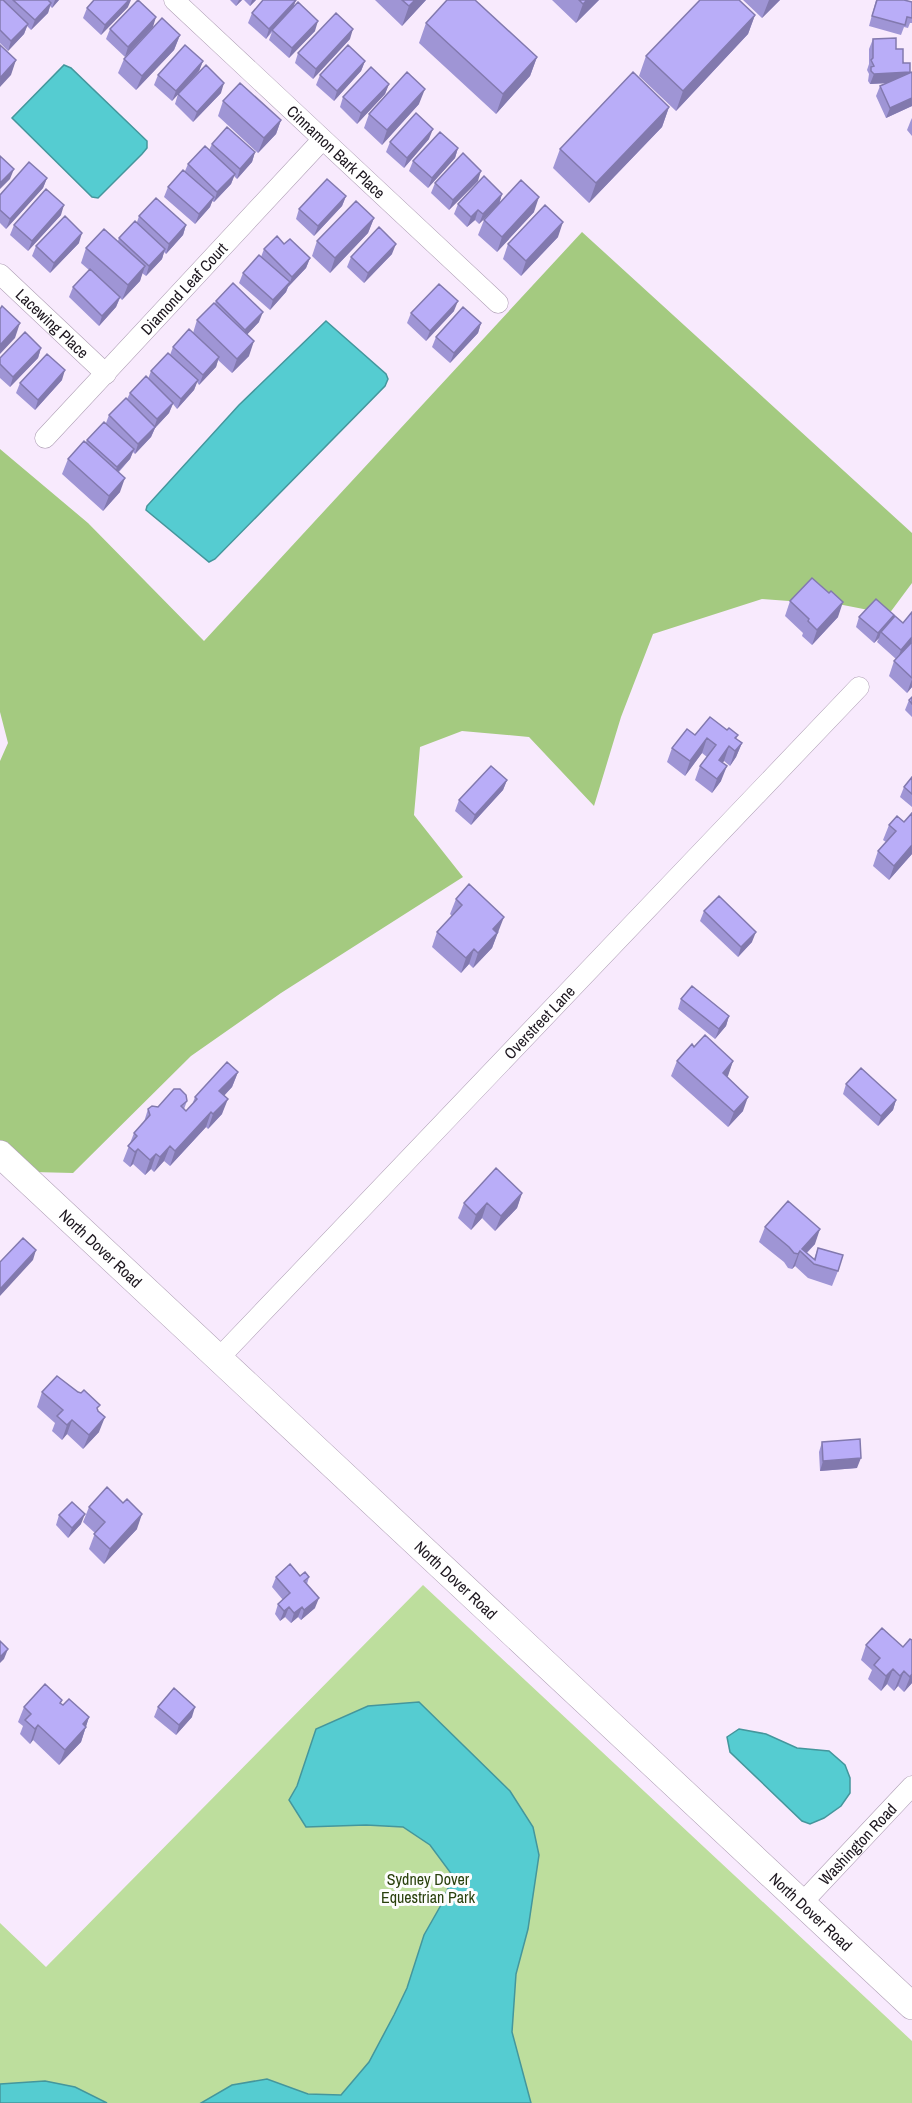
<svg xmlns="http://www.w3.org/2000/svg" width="912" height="2103" font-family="'Archivo Narrow',sans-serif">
  <rect width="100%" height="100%" fill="#f8eafd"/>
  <!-- green -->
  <path fill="#bdde9d" d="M423,1585L912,2041V2103H0V1923L46,1967Z"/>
  <!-- forest -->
  <path fill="#a4ca80" d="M582,232L912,533V583L889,614L843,605L762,599L653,634L621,717L594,806L529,737L462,731L420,747L414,815L463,877L281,993L191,1056L73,1173L33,1172L0,1142V761L8,743L0,712V449L88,523L204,641Z"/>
  <!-- water -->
  <path fill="#55ccd1" stroke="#44969c" stroke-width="1.5" d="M64,65L71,68L147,141V148L142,154L98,198L92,197L12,118Z
    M326,321L386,374L388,379L385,386L215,559L209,562L146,510L147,506L239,405Z
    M419,1702L510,1791L533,1827L539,1855L528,1929L516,1974L512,2032L531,2103H201L232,2085L267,2079L308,2094L341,2095L369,2062L394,2015L407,1988L424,1935L441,1905L453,1876L430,1845L403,1827L366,1825L306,1827L289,1800L297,1786L316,1729L368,1706Z
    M739,1729L766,1734L797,1748L829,1751L845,1765L850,1778V1793L841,1806L824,1818L810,1824L802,1821L730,1752L727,1737Z
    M45,2081L75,2087L107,2103H0V2084Z"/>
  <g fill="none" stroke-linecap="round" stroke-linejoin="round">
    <defs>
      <g id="street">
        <path id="s1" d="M174,0L498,303"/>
        <path id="s2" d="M0,274L106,374"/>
        <path id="s3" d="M45,438L322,140"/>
        <path id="s4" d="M219,1358L859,687"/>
        <path id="s5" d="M802,1903L912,1786"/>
      </g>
      <g id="secondary">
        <path id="s6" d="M0,1154L912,2006"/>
      </g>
    </defs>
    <!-- street casing -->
    <use href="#street" stroke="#ae9eb4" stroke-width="21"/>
    <!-- secondary casing -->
    <use href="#secondary" stroke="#ae9eb4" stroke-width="28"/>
    <!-- street -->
    <use href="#street" stroke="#fff" stroke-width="20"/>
    <!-- secondary -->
    <use href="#secondary" stroke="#fff" stroke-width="27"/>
  </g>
  <!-- wall -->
  <path fill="#9f95d5" d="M0,0H59L52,8L50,6L48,13L31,30L27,26L24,34L8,51L0,43Z
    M230,0H242L236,6Z
    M244,0H256L250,6Z
    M296,0L293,8L315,31L289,58L269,40L272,32L266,39L248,23L252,13Z
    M375,0H426L402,26Z
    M552,0H599L576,23Z
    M743,0H780L762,18Z
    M876,0H904L912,2V23H910L908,28L904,27L901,35L869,26Z
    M476,1L537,57L530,76L496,114L419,43L426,23Z
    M128,7L101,35L83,18L87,8Z
    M755,15L748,34L676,111L639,76L646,56Z
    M153,27L125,57L106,39L110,29Z
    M180,35L174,50L136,90L118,73L124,59Z
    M350,39L313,79L295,63L298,53Z
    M873,39L896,49L910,73L912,72V106L886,118L876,96L880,86L888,83L870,84L868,81L869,74L867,70L869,64V49Z
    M203,61L199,71L172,101L154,85L158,75Z
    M365,61L361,71L334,101L316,85L320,75Z
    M389,84L385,94L357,124L340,107L343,97Z
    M221,93L193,122L175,104L178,94Z
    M223,101L281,120L276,134L258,153L218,116Z
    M419,104L382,145L364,128L369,114Z
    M669,107L662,127L589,203L553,168L560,149Z
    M912,118V136L907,130L911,120Z
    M429,139L404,168L386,152L390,142Z
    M212,144L255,152L252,162L237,179L234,176L231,184L214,202L212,201L210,207L195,224L164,197L168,187L185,171L188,164L209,150Z
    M458,148L455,158L428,188L409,171L413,161Z
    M47,178L43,188L6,229L0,223V195Z
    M478,181L449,210L431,193L435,183Z
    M502,194L499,204L479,224L475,220L467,227L454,214L458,204Z
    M346,196L342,206L314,236L296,219L299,209Z
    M534,212L497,252L478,235L484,220Z
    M61,215L28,251L10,235L14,225Z
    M139,216L186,225L183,235L166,254L164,252L162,259L146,276L142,273L140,281L122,300L120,298L116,307L99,326L69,297L73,287L89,270L81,263L86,248L118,241L119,238L137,222Z
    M374,218L368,233L330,273L312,256L317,241Z
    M558,237L521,276L503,259L508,244Z
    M79,243L50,273L32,256L36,246Z
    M284,244L310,258L306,268L288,287L286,292L270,310L239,283L243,273L261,257L264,249Z
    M392,254L364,283L347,267L351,257Z
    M216,301L259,322L247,334L249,356L232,373L218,360L216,367L199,385L197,382L194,390L177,409L173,404L169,413L155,428L151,437L135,454L133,452L130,459L119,472L120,492L103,511L62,474L68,459L86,442L87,440L106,423L109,415L127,399L130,393L148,379L151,371L170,355L173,347L193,333L197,320L215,303Z
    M454,311L426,341L407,323L411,313Z
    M481,323L478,333L450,363L432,347L436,337Z
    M41,348L38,358L10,387L0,378V358Z
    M62,380L35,410L16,393L20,383Z
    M790,601L838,617L812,645L802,636L803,633L785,616Z
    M912,612V687L907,693L889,676L894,661L896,659L877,642L879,638L874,643L856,627L859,617L894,615L892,619L903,623Z
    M912,697V717L905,710L909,700Z
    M727,730L738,735L736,739L742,743L736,757L730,766L724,761L722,763L721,781L712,793L695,780L700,766L707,757L702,753L685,776L667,762L672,748L695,735Z
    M912,777V807L900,797L904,787Z
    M507,780L503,790L471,825L455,811L459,800Z
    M912,813V854L889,880L873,866L878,851L886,842L883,840L889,825L904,822Z
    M456,899L499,932L497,934L492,948L473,968L469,964L461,973L432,947L437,932L452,916L450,914Z
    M704,911L752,942L738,957L700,921Z
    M681,999L729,1016L726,1026L715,1039L678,1009Z
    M677,1061H733L727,1077L743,1111L728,1127L671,1076Z
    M238,1072L232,1087L224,1096L222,1114L208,1129L206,1127L170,1166L164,1161L154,1172L151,1169L145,1175L133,1164L130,1167L123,1161L134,1133L144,1122L148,1109L187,1101L184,1109L186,1111L192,1105L195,1097Z
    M846,1084L896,1100L893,1110L878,1126L843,1094Z
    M522,1193L517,1208L495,1231L482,1218L471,1230L458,1218L464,1203Z
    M765,1227L815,1244L807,1253L814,1259L818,1248L838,1271L832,1286L808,1278L795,1266L792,1269L788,1268L784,1262L759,1242Z
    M42,1392L98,1411L99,1432L83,1449L67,1434L62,1440L52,1431L55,1423L37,1407Z
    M822,1442L857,1468L820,1471L819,1452Z
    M123,1503L137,1529L104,1564L89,1549L95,1533L83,1522L89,1507Z
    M59,1515L81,1524L68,1538L56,1525Z
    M300,1576L309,1577L307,1584L315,1608L301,1620L298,1617L291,1623L285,1617L280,1621L275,1614L278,1604L283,1600L272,1587L276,1577Z
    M866,1645L903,1647L912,1683L904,1692L898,1686L894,1691L887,1684L881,1691L868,1679L872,1670L861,1660Z
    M61,1704L89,1717L81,1742L59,1765L33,1740L30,1744L20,1734L23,1726L18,1722L24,1707Z
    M158,1707L192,1717L176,1735L154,1717Z"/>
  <!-- shaded-wall -->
  <path fill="#8279ae" d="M55,0H59L52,8Z
    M129,0H131L128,7L101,35L105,25Z
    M239,0H242L236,6Z
    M252,0H256L250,6Z
    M296,0L292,10L272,30L266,39L269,29Z
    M415,0H426L402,26L409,6Z
    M587,0H599L576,23L583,4Z
    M769,0H780L762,18Z
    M51,3L48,13L31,30L35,20Z
    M755,15L748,34L676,111L683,91Z
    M156,17L153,27L125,57L128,47Z
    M318,21L315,31L289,58L292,48Z
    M28,24L24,34L8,51L11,41Z
    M353,29L350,39L313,79L316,69Z
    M180,35L174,50L136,90L142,76Z
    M537,57L530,76L496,114L503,94Z
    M16,60L11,75L0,87V78Z
    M203,61L199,71L172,101L176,91Z
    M365,61L361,71L334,101L337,91Z
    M910,72L906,82L870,84L874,74Z
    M224,83L221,93L193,122L197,112Z
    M389,84L385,94L357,124L361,113Z
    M425,89L419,104L382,145L387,130Z
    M912,98V106L886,118L890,108Z
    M669,107L662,127L589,203L596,183Z
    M281,120L276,134L258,153L264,138Z
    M433,129L429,139L404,168L407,158Z
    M458,148L455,158L428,188L432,178Z
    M255,152L252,162L237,179L240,169Z
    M14,169L10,179L0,189V183Z
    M481,171L478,181L449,210L453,200Z
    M235,174L231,184L214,202L217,192Z
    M47,178L43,188L6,229L10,219Z
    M502,194L499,204L479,224L483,214Z
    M346,196L342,206L314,236L318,226Z
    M214,197L210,207L195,224L199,214Z
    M539,197L534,212L497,252L502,237Z
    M64,205L61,215L28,251L32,241Z
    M478,210L475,220L467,227L471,217Z
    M374,218L368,233L330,273L335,258Z
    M563,222L558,237L521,276L526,261Z
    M186,225L183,235L166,254L169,244Z
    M82,233L79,243L50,273L54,263Z
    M396,244L392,254L364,283L368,273Z
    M165,249L162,259L146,276L149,266Z
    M310,258L306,268L288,287L292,277Z
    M145,266L140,281L122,300L128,285Z
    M290,282L286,292L270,310L273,300Z
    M120,297L116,307L99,326L102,316Z
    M458,301L454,311L426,341L430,331Z
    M263,312L259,322L242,340L245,330Z
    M20,323L15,338L0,354V345Z
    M481,323L478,333L450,363L454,353Z
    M254,341L249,356L232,373L237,359Z
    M41,348L38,358L10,387L13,377Z
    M219,357L216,367L199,385L203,375Z
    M65,370L62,380L35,410L38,400Z
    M198,380L194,390L177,409L181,399Z
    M173,403L169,413L155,428L151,437L135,454L138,444L154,428L157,419Z
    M134,449L130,459L113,477L117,467Z
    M125,478L120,492L103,511L109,496Z
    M843,602L838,617L812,645L817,630Z
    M894,615L890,625L881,632L879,638L874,643L878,633Z
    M912,637V643L897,660L901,650Z
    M912,679V687L907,693Z
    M707,738L702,753L685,776L690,761Z
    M742,743L736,757L730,766L735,751Z
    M729,746L724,761L713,775L719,760Z
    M727,766L721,781L712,793L717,779Z
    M507,780L503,790L471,825L475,815Z
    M912,845V854L889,880L894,866Z
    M504,917L492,948L473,968L478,953L493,929Z
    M756,932L752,942L738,957L741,947Z
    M474,949L469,964L461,973L466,958Z
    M729,1016L726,1026L715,1039L719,1029Z
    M733,1061L728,1076L717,1088L723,1073Z
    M238,1072L232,1087L214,1106L219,1091Z
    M748,1097L743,1111L728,1127L734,1112Z
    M228,1099L222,1114L208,1129L213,1114Z
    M896,1100L893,1110L878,1126L881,1116Z
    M211,1112L206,1127L170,1166L175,1151Z
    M170,1146L164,1161L154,1172L160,1157Z
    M138,1149L133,1164L130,1167L135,1152Z
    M156,1154L151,1169L145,1175L150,1160Z
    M522,1193L517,1208L495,1231L501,1216Z
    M487,1203L482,1218L471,1230L476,1215Z
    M820,1229L815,1244L804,1255L802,1249Z
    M36,1250L33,1260L0,1296V1289Z
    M800,1251L795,1266L792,1269L798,1254Z
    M105,1417L99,1432L83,1449L89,1435Z
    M72,1420L67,1434L62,1440L67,1425Z
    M861,1458L857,1468L820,1471L823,1461Z
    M85,1514L81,1524L68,1538L72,1528Z
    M142,1514L137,1529L104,1564L110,1549Z
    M319,1598L315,1608L301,1620L304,1610Z
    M289,1607L285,1617L280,1621L284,1611Z
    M302,1607L298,1617L291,1623L294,1613Z
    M8,1649L4,1659L0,1663V1657Z
    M893,1669L887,1684L881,1691L886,1676Z
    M904,1671L898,1686L894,1691L900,1676Z
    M912,1674V1683L904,1692L910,1677Z
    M195,1707L192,1717L176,1735L179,1725Z
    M89,1717L81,1742L59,1765L65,1750L83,1724Z
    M38,1725L33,1740L30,1744L35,1729Z"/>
  <!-- building -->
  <path fill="#b9adf8" stroke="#8279ae" stroke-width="1.5" d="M0,0H3L28,24L11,41L0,30Z
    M13,0H48L51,3L35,20Z
    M94,0H129L105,25L87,8Z
    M138,0L156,17L128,47L110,29Z
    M263,0H296L269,29L252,13Z
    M402,0H415L409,6Z
    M447,0H475L537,57L503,94L426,23Z
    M579,0H587L583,4Z
    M700,0H739L755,15L683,91L646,56Z
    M877,0H904L912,2V18L907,17L905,25L872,16Z
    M298,2L318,21L292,48L272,30Z
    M336,13L353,29L316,69L298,53Z
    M162,18L180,35L142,76L124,59Z
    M896,38V49H903V63H910V72L874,74L871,71V67L874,66L871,60L873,58V39Z
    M0,45L16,60L0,78Z
    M185,45L203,61L176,91L158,75Z
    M348,45L365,61L337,91L320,75Z
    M206,65L224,83L197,112L178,94Z
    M371,67L389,84L361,113L343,97Z
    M407,72L425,89L387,130L369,114Z
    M633,72L669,107L596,183L560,149Z
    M912,72V98L890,108L880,86Z
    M240,83L281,120L264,138L223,101Z
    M416,113L433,129L407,158L390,142Z
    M227,127L255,152L240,169L212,144Z
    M440,132L458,148L432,178L413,161Z
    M205,146L235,174L217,192L188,164Z
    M463,153L481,171L453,200L435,183Z
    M0,156L14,169L0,183Z
    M29,162L47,178L10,219L0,210V195Z
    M183,170L214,197L199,214L168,187Z
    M484,176L502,194L483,214L478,210L471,217L458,204Z
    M327,179L346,196L318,226L299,209Z
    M521,180L539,197L502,237L484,220Z
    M46,189L64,205L32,241L14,225Z
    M156,198L186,225L169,244L139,216Z
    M356,201L374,218L335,258L317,241Z
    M545,205L563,222L526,261L508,244Z
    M65,216L82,233L54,263L36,246Z
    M135,221L165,249L149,266L119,238Z
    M379,227L396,244L368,273L351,257Z
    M104,229L145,266L128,285L86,248Z
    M277,236L284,244L290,239L310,258L292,277L264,249Z
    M259,255L290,282L273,300L243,273Z
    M90,269L120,297L102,316L73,287Z
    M233,283L263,312L245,330L216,301Z
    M439,284L458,301L430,331L411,313Z
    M214,303L254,341L237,359L197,320Z
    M2,306L20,323L0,345V309Z
    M463,307L481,323L454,353L436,337Z
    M189,329L219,357L203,375L173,347Z
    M25,332L41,348L13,377L0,364V358Z
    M168,353L198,380L181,399L151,371Z
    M47,354L65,370L38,400L20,383Z
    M146,376L173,403L157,419L130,393Z
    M126,398L155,427L138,444L109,415Z
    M104,422L134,449L117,467L87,440Z
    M84,441L125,478L109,496L68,459Z
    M812,578L829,593L831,591L843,602L817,630L808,621L809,619L790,601Z
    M876,599L894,615L878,633L859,617Z
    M912,612V637L901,650L881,632L895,616L903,623Z
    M912,642V678L894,661Z
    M912,697V704L909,700Z
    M710,717L727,730L729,728L738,735L735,738L742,743L735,751L729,746L719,760L727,766L717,779L700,766L716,745L707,738L690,761L672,748L687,729L695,735Z
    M491,766L507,780L475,815L459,800Z
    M912,777V794L904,787Z
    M912,813V845L894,866L878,851L896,831L889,825L897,816L904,822Z
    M469,884L504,917L493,929L497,933L478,953L474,949L466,958L437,932L462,905L456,899Z
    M719,896L756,932L741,947L704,911Z
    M692,986L729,1016L719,1029L681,999Z
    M705,1035L733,1061L723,1073L748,1097L734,1112L677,1061L692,1044L694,1047Z
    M227,1062L238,1072L219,1091L228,1099L213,1114L211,1112L175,1151L170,1146L160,1157L156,1154L150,1160L138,1149L135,1152L128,1146L137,1136L134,1133L150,1115L148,1109L152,1106L158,1107L174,1089H180L186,1095L187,1101L181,1106L186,1111L197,1099L195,1097Z
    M861,1068L896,1100L881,1116L846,1084Z
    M496,1168L522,1193L501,1216L487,1203L476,1215L464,1203Z
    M788,1201L820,1229L802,1249L815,1260L818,1248L843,1255L838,1271L814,1264L800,1251L798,1254L794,1253L789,1247L765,1227Z
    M23,1238L36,1250L0,1289V1262Z
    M57,1376L78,1392L81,1393L84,1390L100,1405L97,1408L98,1411L105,1417L89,1435L72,1420L67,1425L57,1416L63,1410L42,1392Z
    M860,1439L861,1458L823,1461L822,1442Z
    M107,1487L123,1503L127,1499L142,1514L110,1549L94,1534L105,1522L89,1507Z
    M72,1502L85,1514L72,1528L59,1515Z
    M290,1564L300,1576L305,1572L309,1577L304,1581L319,1598L304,1610L302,1607L294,1613L289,1607L284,1611L278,1604L290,1593L276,1577Z
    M882,1628L903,1647L910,1639L912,1640V1674L910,1677L904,1671L900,1676L893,1669L886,1676L874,1665L880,1658L866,1645Z
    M0,1641L8,1649L0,1657Z
    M45,1684L62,1700L60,1703L63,1705L69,1699L89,1717L83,1724L86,1727L65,1750L38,1725L35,1729L25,1720L31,1714L24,1707Z
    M174,1688L195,1707L179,1725L158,1707Z"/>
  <g text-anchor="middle" stroke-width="6" stroke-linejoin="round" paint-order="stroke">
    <!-- street labels -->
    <g font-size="16" fill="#1d171f" stroke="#fdfdfd">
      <text dy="6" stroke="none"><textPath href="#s1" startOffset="222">Cinnamon Bark Place</textPath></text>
      <text dy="6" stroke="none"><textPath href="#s3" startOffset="204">Diamond Leaf Court</textPath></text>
      <text dy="6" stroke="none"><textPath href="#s2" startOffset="72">Lacewing Place</textPath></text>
      <text dy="6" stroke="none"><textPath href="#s4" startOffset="464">Overstreet Lane</textPath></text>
      <text dy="6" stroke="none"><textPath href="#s6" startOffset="138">North Dover Road</textPath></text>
      <text dy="6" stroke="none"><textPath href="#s6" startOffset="624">North Dover Road</textPath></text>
      <text dy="6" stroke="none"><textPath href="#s5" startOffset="81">Washington Road</textPath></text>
      <text dy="6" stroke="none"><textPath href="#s6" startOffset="1110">North Dover Road</textPath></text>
    </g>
    <!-- park labels -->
    <g font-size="16" fill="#2a410d" stroke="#fdfdfd">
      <text x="428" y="1885">Sydney Dover<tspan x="428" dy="18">Equestrian Park</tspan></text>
    </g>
  </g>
</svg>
